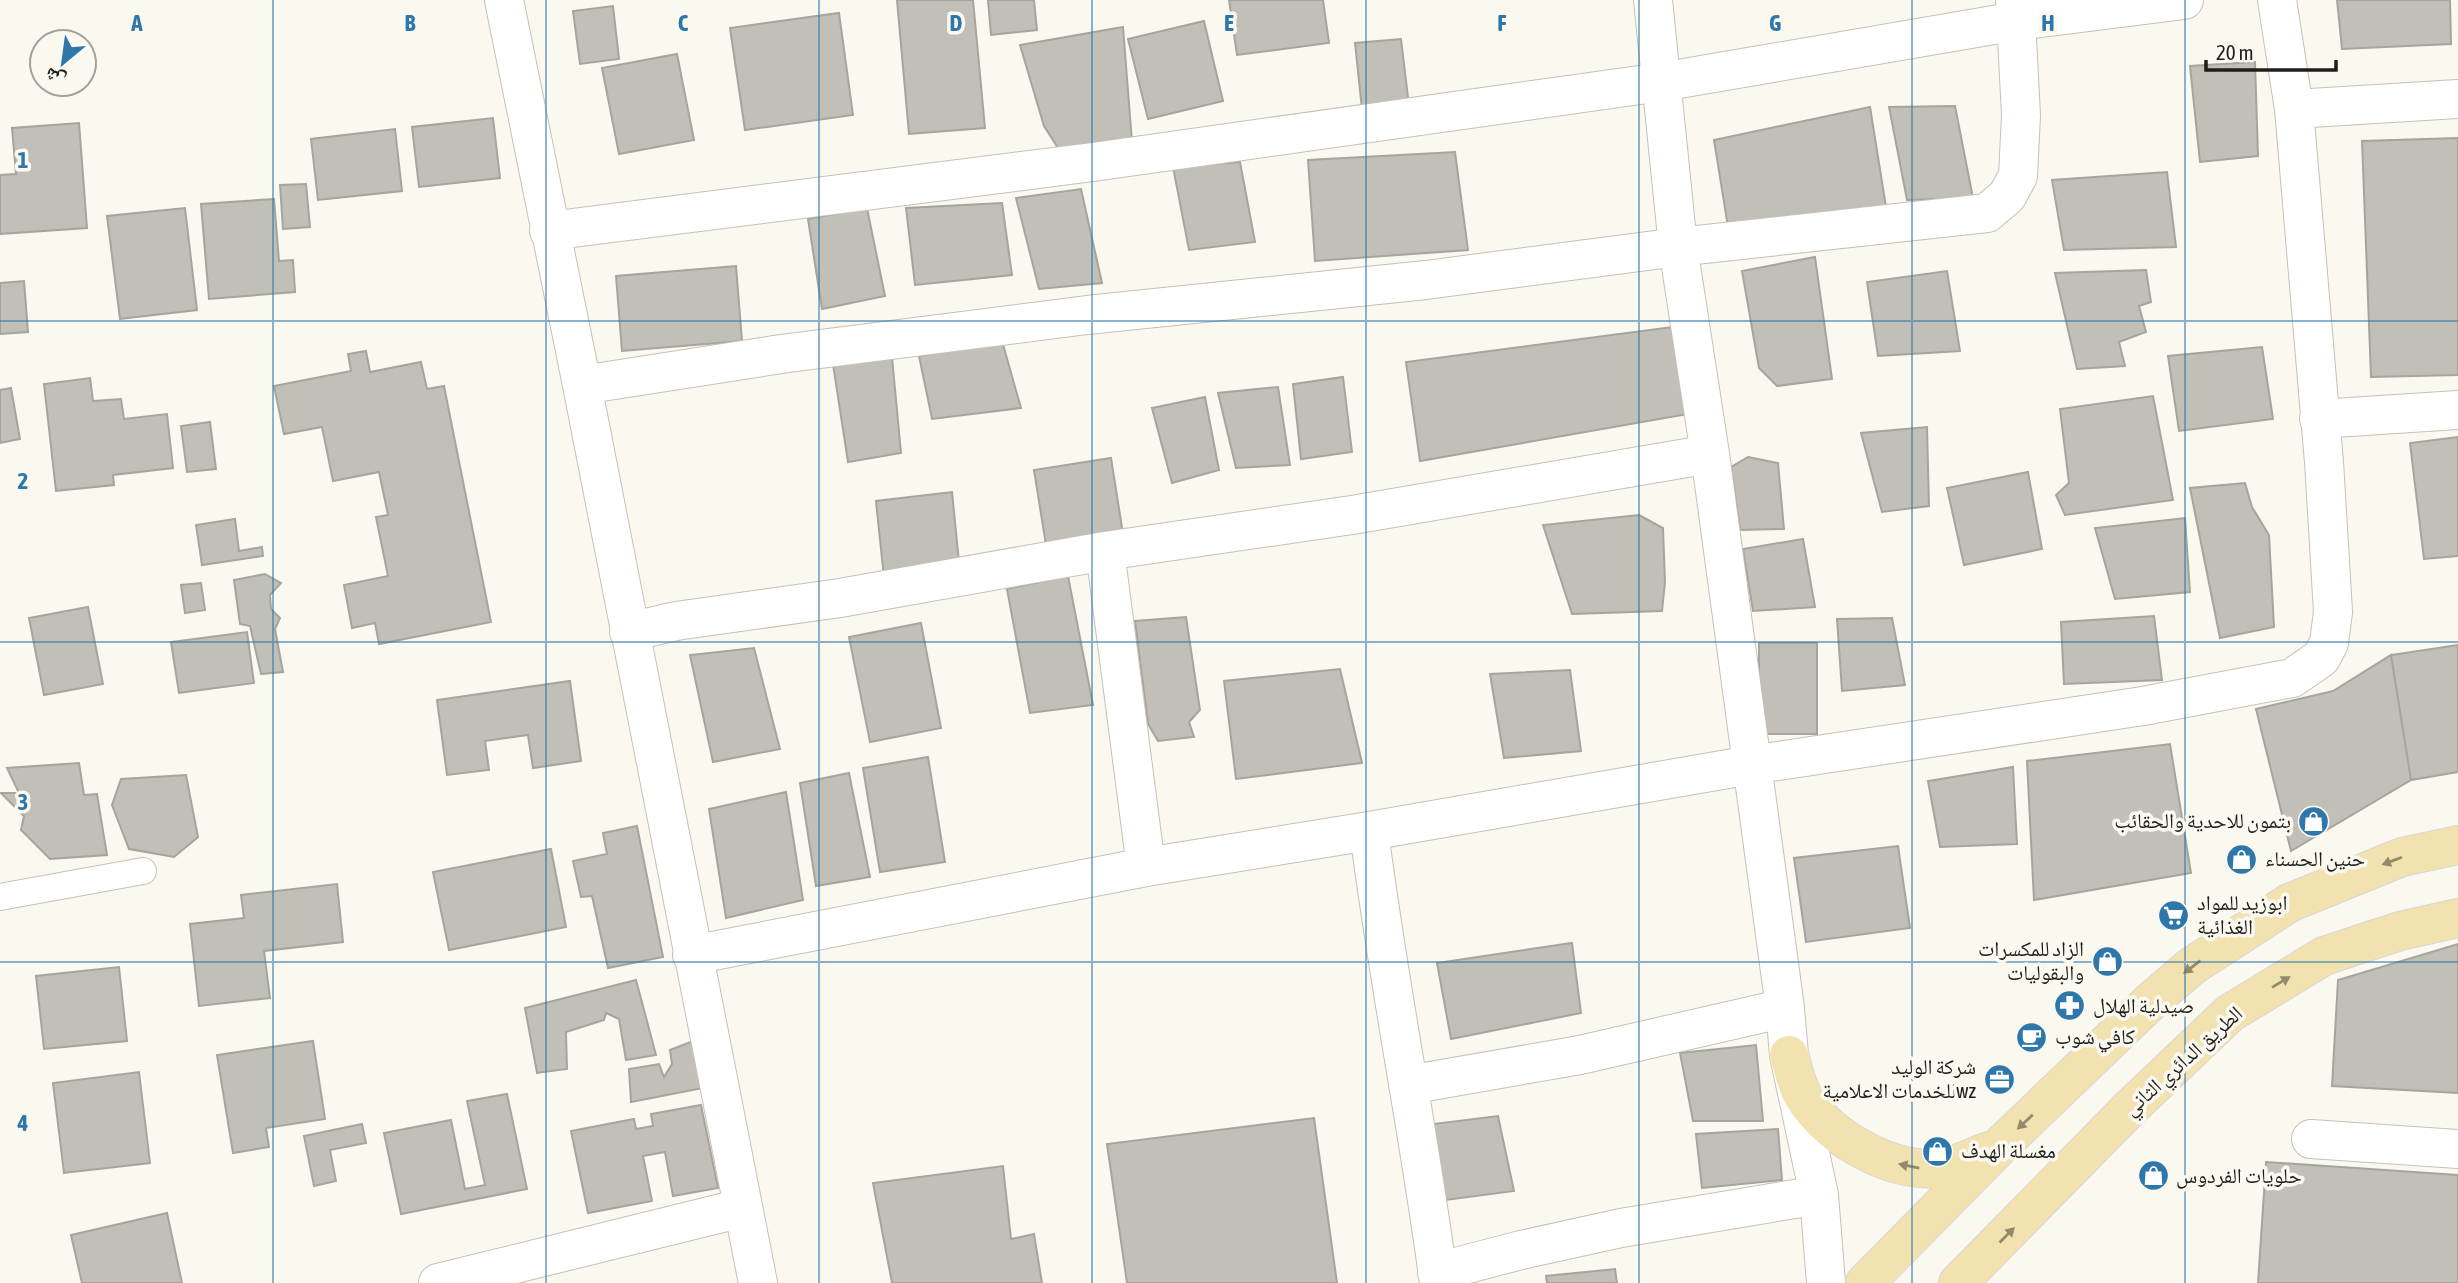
<svg xmlns="http://www.w3.org/2000/svg" width="2458" height="1283" font-family="'Asap Condensed','Noto Naskh Arabic',sans-serif">
  <rect width="100%" height="100%" fill="#fbf8f0"/>
  <!-- building -->
  <path fill="#c1bfb7" stroke="#a6a49c" stroke-width="2" d="M897,0H973L985,128L909,134Z
    M988,0H1034L1037,30L991,35Z
    M1229,0H1323L1329,43L1237,55Z
    M2337,0H2450L2451,44L2342,49Z
    M613,6L619,59L580,64L573,11Z
    M839,13L853,115L745,130L730,28Z
    M1204,21L1223,101L1148,119L1128,39Z
    M1123,27L1132,142L1058,148L1044,126L1020,45Z
    M1401,39L1410,114L1363,119L1355,43Z
    M677,54L694,140L619,154L602,68Z
    M2255,62L2258,156L2200,162L2190,66Z
    M1955,106L1973,198L1907,200L1889,107Z
    M1870,107L1886,207L1728,227L1714,140Z
    M493,118L500,178L419,187L412,127Z
    M79,123L87,228L0,234V175L16,174L12,128Z
    M395,129L402,191L318,200L311,139Z
    M2458,138V375L2371,377L2362,141Z
    M1455,152L1468,250L1315,261L1308,160Z
    M1240,162L1255,242L1189,250L1173,167Z
    M2167,172L2176,247L2064,250L2052,180Z
    M306,184L310,227L283,229L280,185Z
    M1081,189L1102,283L1039,289L1016,198Z
    M274,199L279,261L293,260L295,292L209,299L201,204Z
    M1002,203L1012,275L915,285L906,208Z
    M185,208L197,310L120,319L107,216Z
    M867,208L885,296L822,309L808,219Z
    M1815,257L1832,379L1777,386L1759,368L1742,271Z
    M736,266L742,341L622,351L616,276Z
    M2146,270L2151,302L2139,306L2146,332L2119,342L2125,366L2077,369L2055,273Z
    M1947,271L1960,351L1878,356L1867,282Z
    M24,281L28,332L0,334V283Z
    M1672,327L1688,414L1420,461L1406,362Z
    M1002,341L1021,408L932,419L919,356Z
    M2262,347L2273,419L2179,431L2168,356Z
    M366,351L370,372L421,362L427,389L444,386L491,622L379,644L375,623L352,628L344,585L388,576L376,517L388,515L379,472L333,481L322,427L284,434L274,386L351,371L348,354Z
    M892,357L901,453L848,462L833,364Z
    M1343,377L1352,452L1301,459L1293,384Z
    M90,378L93,401L121,399L124,419L167,414L173,468L113,475L114,485L56,491L44,384Z
    M1278,387L1290,465L1236,468L1218,393Z
    M11,388L20,439L0,443V390Z
    M2153,396L2173,500L2065,515L2056,495L2069,483L2060,409Z
    M1205,397L1219,470L1172,483L1152,408Z
    M210,422L216,469L187,472L181,426Z
    M1927,427L1929,506L1882,512L1861,433Z
    M2458,437V556L2424,559L2410,443Z
    M1748,457L1778,463L1784,529L1740,530L1731,467Z
    M1111,458L1123,534L1046,545L1034,470Z
    M2028,472L2042,549L1964,565L1947,488Z
    M2245,483L2252,507L2269,535L2274,627L2220,638L2190,488Z
    M952,492L959,562L884,578L876,501Z
    M1639,515L1663,528L1665,582L1662,611L1572,614L1543,525Z
    M2185,518L2190,592L2115,599L2095,528Z
    M235,519L239,551L262,547L263,556L202,565L196,525Z
    M1803,539L1815,607L1753,611L1743,549Z
    M265,574L281,583L270,595L271,609L280,618L275,629L283,672L261,674L250,626L240,624L234,580Z
    M1068,576L1093,705L1030,713L1007,589Z
    M201,583L205,610L185,613L181,585Z
    M88,607L103,684L44,695L29,618Z
    M2154,616L2162,680L2064,684L2061,622Z
    M1186,617L1200,710L1189,722L1194,737L1158,741L1148,724L1135,621Z
    M1892,618L1905,685L1842,691L1837,619Z
    M921,623L941,728L870,742L849,637Z
    M247,632L254,683L179,693L171,642Z
    M1759,643H1817V734H1759Z
    M2458,645V772L2411,780L2391,655Z
    M754,648L780,749L713,762L690,655Z
    M2391,655L2411,780L2291,851L2256,709L2333,691Z
    M1340,669L1362,763L1236,779L1224,681Z
    M1570,670L1581,751L1504,758L1490,674Z
    M570,681L581,761L533,768L528,735L485,741L489,770L447,775L437,700Z
    M2170,744L2191,873L2034,900L2027,761Z
    M928,757L945,862L880,872L863,768Z
    M79,763L84,795L97,794L107,855L50,859L21,830L24,816L1,793H19L7,768Z
    M2013,767L2017,844L1940,847L1928,781Z
    M849,773L870,877L816,886L800,783Z
    M186,775L198,837L174,857L129,849L112,805L121,779Z
    M786,792L803,900L726,918L709,809Z
    M637,826L663,957L608,968L592,896L581,897L573,861L607,854L603,833Z
    M1898,846L1910,928L1806,942L1794,858Z
    M551,849L566,927L449,950L433,872Z
    M337,884L343,942L264,951L270,998L199,1006L190,924L244,918L241,895Z
    M1572,943L1581,1013L1451,1039L1437,963Z
    M2458,944V1093L2332,1086L2338,980Z
    M119,967L127,1041L44,1049L36,976Z
    M636,980L656,1055L626,1060L619,1019L606,1013L604,1020L566,1032L567,1069L537,1073L525,1008Z
    M313,1041L325,1119L266,1128L269,1147L233,1153L217,1055Z
    M693,1041L703,1088L631,1102L629,1069L659,1064L664,1077L672,1064L670,1050Z
    M1756,1045L1763,1121H1693L1680,1053Z
    M139,1072L150,1163L64,1173L53,1083Z
    M507,1094L527,1189L401,1214L384,1133L451,1120L465,1189L485,1185L467,1101Z
    M701,1105L718,1188L673,1196L665,1152L643,1156L652,1201L588,1213L571,1131L634,1119L636,1129L653,1126L651,1114Z
    M1498,1116L1514,1191L1446,1200L1433,1124Z
    M1314,1118L1337,1283H1127L1107,1144Z
    M362,1124L366,1143L330,1150L336,1181L314,1186L304,1136Z
    M1778,1129L1782,1180L1702,1188L1696,1134Z
    M2266,1162L2458,1175V1283H2258Z
    M1003,1166L1011,1239L1034,1234L1042,1283H892L873,1183Z
    M167,1213L182,1283H82L71,1235Z
    M1615,1269L1617,1283H1547L1546,1276Z"/>
  <g fill="none" stroke-linecap="round" stroke-linejoin="round">
    <defs>
      <path id="service" d="M0,897L143,871"/>
      <path id="minor" d="M504,0L582,385L758,1283
        M1653,0L1678,247L1710,454L1785,1008L1789,1055L1819,1195L1826,1283
        M2294,109L2458,99
        M549,231L1093,162L1661,82L2017,21L2184,0
        M582,385L781,354L1087,315L1426,280L1678,247L1987,213L2007,196L2018,176L2021,115L2015,0
        M2319,419L2458,410
        M1105,551L1146,867
        M629,632L676,621L840,598L1105,551L1352,515L1710,454
        M1369,831C1388,982 1419,1132 1439,1283
        M692,955L1146,867L1369,831L1751,765L2143,706L2292,678L2321,658L2329,643L2333,612L2324,462L2294,109L2277,0
        M1408,1085L1580,1055L1785,1008
        M2311,1139L2458,1149
        M1437,1272L1521,1250L1621,1228L1819,1195
        M438,1283L742,1208"/>
      <path id="primary" d="M1789,1055C1793,1068 1796,1084 1803,1096C1828,1137 1890,1173 1939,1168C1955,1167 1974,1156 1989,1151
        M1865,1283L1998,1148L2149,1003L2192,966L2289,903L2402,857L2458,845
        M1958,1283L2129,1109L2230,1013L2324,956L2400,931L2458,918"/>
    </defs>
    <!-- service casing -->
    <use href="#service" stroke="#c4c1b9" stroke-width="28"/>
    <!-- minor casing -->
    <use href="#minor" stroke="#c4c1b9" stroke-width="40"/>
    <!-- primary casing -->
    <use href="#primary" stroke="#d7d6d6" stroke-width="40"/>
    <!-- service -->
    <use href="#service" stroke="#fff" stroke-width="26"/>
    <!-- minor -->
    <use href="#minor" stroke="#fff" stroke-width="38"/>
    <!-- primary -->
    <use href="#primary" stroke="#f2e2af" stroke-width="38"/>
  </g>
  <!-- one-way arrows -->
  <defs><path id="oneway-solid" d="M-6-.8H1V-3.2L6.5 0L1 3.2V.8H-6Z" transform="scale(1.75)"/></defs>
  <g fill="#938a6c">
    <use href="#oneway-solid" transform="translate(2392 861) rotate(159)"/>
    <use href="#oneway-solid" transform="translate(2192 967) rotate(143)"/>
    <use href="#oneway-solid" transform="translate(2281 982) rotate(-31)"/>
    <use href="#oneway-solid" transform="translate(2025 1122) rotate(137)"/>
    <use href="#oneway-solid" transform="translate(1909 1166) rotate(-169)"/>
    <use href="#oneway-solid" transform="translate(2007 1235) rotate(-45)"/>
  </g>
  <!-- grid -->
  <path fill="none" stroke="#2d77aa" stroke-width="2" stroke-opacity="0.55" d="M273,0V1283M546,0V1283M819,0V1283M1092,0V1283M1366,0V1283M1639,0V1283M1912,0V1283M2185,0V1283M0,321H2458M0,642H2458M0,962H2458"/>
  <!-- icons -->
  <defs>
    <symbol id="shop-disc" viewBox="-11 -11 22 22"><circle r="9.5" fill="#2d77aa" stroke="#fbf8f0"/><path d="M-5-2.5h2.3a2.7 3.5 0 0 1 5.4 0H5L5.5 6h-11ZM-1.5-2.5h3a1.5 2.3 0 0 0-3 0Z" fill="#fff"/></symbol>
    <symbol id="supermarket-disc" viewBox="-11 -11 22 22"><circle r="9.5" fill="#2d77aa" stroke="#fbf8f0"/><path d="M-6-5.5h2.5l.6 2H6L4.5 2H-2.5L-4.4-4H-6ZM-1.5 3.2a1.3 1.3 0 1 0 .1 0ZM3 3.2a1.3 1.3 0 1 0 .1 0Z" fill="#fff"/></symbol>
    <symbol id="pharmacy-disc" viewBox="-11 -11 22 22"><circle r="9.5" fill="#2d77aa" stroke="#fbf8f0"/><path d="M-2-6h4v4h4v4h-4v4h-4v-4h-4v-4h4Z" fill="#fff"/></symbol>
    <symbol id="cafe-disc" viewBox="-11 -11 22 22"><circle r="9.5" fill="#2d77aa" stroke="#fbf8f0"/><path d="M-5.5-4.5H6V0H3Q3 3.5 0 3.5H-2.5Q-5.5 3.5-5.5 0ZM3-3.2v2h1.7v-2ZM-6 4.5H4V6H-6Z" fill="#fff"/></symbol>
    <symbol id="office-disc" viewBox="-11 -11 22 22"><circle r="9.5" fill="#2d77aa" stroke="#fbf8f0"/><path d="M-6-3h4V-5.5h4V-3h4V5H-6ZM-1-4.5V-3h2v-1.5ZM-6 0V1H6V0Z" fill="#fff"/></symbol>
  </defs>
  <g fill-rule="evenodd">
    <use href="#shop-disc" x="2296" y="804" width="35" height="35"/>
    <use href="#shop-disc" x="2224" y="842" width="35" height="35"/>
    <use href="#supermarket-disc" x="2156" y="898" width="35" height="35"/>
    <use href="#shop-disc" x="2090" y="944" width="35" height="35"/>
    <use href="#pharmacy-disc" x="2052" y="988" width="35" height="35"/>
    <use href="#cafe-disc" x="2014" y="1020" width="35" height="35"/>
    <use href="#office-disc" x="1982" y="1062" width="35" height="35"/>
    <use href="#shop-disc" x="1920" y="1134" width="35" height="35"/>
    <use href="#shop-disc" x="2136" y="1158" width="35" height="35"/>
  </g>
  <g text-anchor="middle" stroke-width="7" stroke-linejoin="round" paint-order="stroke">
    <!-- poi labels -->
    <g font-size="21" fill="#1f1e1b" stroke="#fbf8f0" text-anchor="start">
      <text x="2291" y="828" text-anchor="end">بتمون للاحدية والحقائب</text>
      <text x="2265" y="866">حنين الحسناء</text>
      <text x="2197" y="910">ابوزيد للمواد<tspan x="2197" dy="24">الغذائية</tspan></text>
      <text x="2084" y="956" text-anchor="end">الزاد للمكسرات<tspan x="2084" dy="24">والبقوليات</tspan></text>
      <text x="2093" y="1013">صيدلية الهلال</text>
      <text x="2055" y="1044">كافي شوب</text>
      <text x="1976" y="1074" text-anchor="end">شركة الوليد<tspan x="1976" dy="24">للخدمات الاعلاميةwz</tspan></text>
      <text x="1961" y="1158">مغسلة الهدف</text>
      <text x="2176" y="1183">حلويات الفردوس</text>
    </g>
    <!-- street labels -->
    <g font-size="21" fill="#1f1e1b" stroke="#fbf8f0">
      <text transform="translate(2183 1061) rotate(-42)" y="7">الطريق الدائري الثاني</text>
    </g>
  </g>
  <g font-size="23" text-anchor="middle" font-weight="bold" fill="#2d77aa" stroke="#fbf8f0" stroke-width="7" stroke-linejoin="round" paint-order="stroke">
    <text x="137" y="31">A</text>
    <text x="410" y="31">B</text>
    <text x="683" y="31">C</text>
    <text x="956" y="31">D</text>
    <text x="1229" y="31">E</text>
    <text x="1502" y="31">F</text>
    <text x="1775" y="31">G</text>
    <text x="2048" y="31">H</text>
    <text x="23" y="168">1</text>
    <text x="23" y="489">2</text>
    <text x="23" y="810">3</text>
    <text x="23" y="1131">4</text>
  </g>
  <!-- north arrow -->
  <g transform="translate(63 63) rotate(209)"><circle r="33" fill="#fbf8f0" stroke="#a3a19b" stroke-width="2"/>
  <path d="M0-5L12 26L0 18L-12 26Z" fill="#2d77aa"/>
  <text y="-10" font-size="19" font-weight="bold" text-anchor="middle" fill="#1f1e1b">ش</text>
  </g>
  <!-- scale -->
  <path d="M2206 60v10h130v-10" fill="none" stroke="#1f1e1b" stroke-width="3.5"/>
  <text x="2216" y="60" font-size="21" fill="#1f1e1b" stroke="#fbf8f0" stroke-width="5" paint-order="stroke">20 m</text>
</svg>
